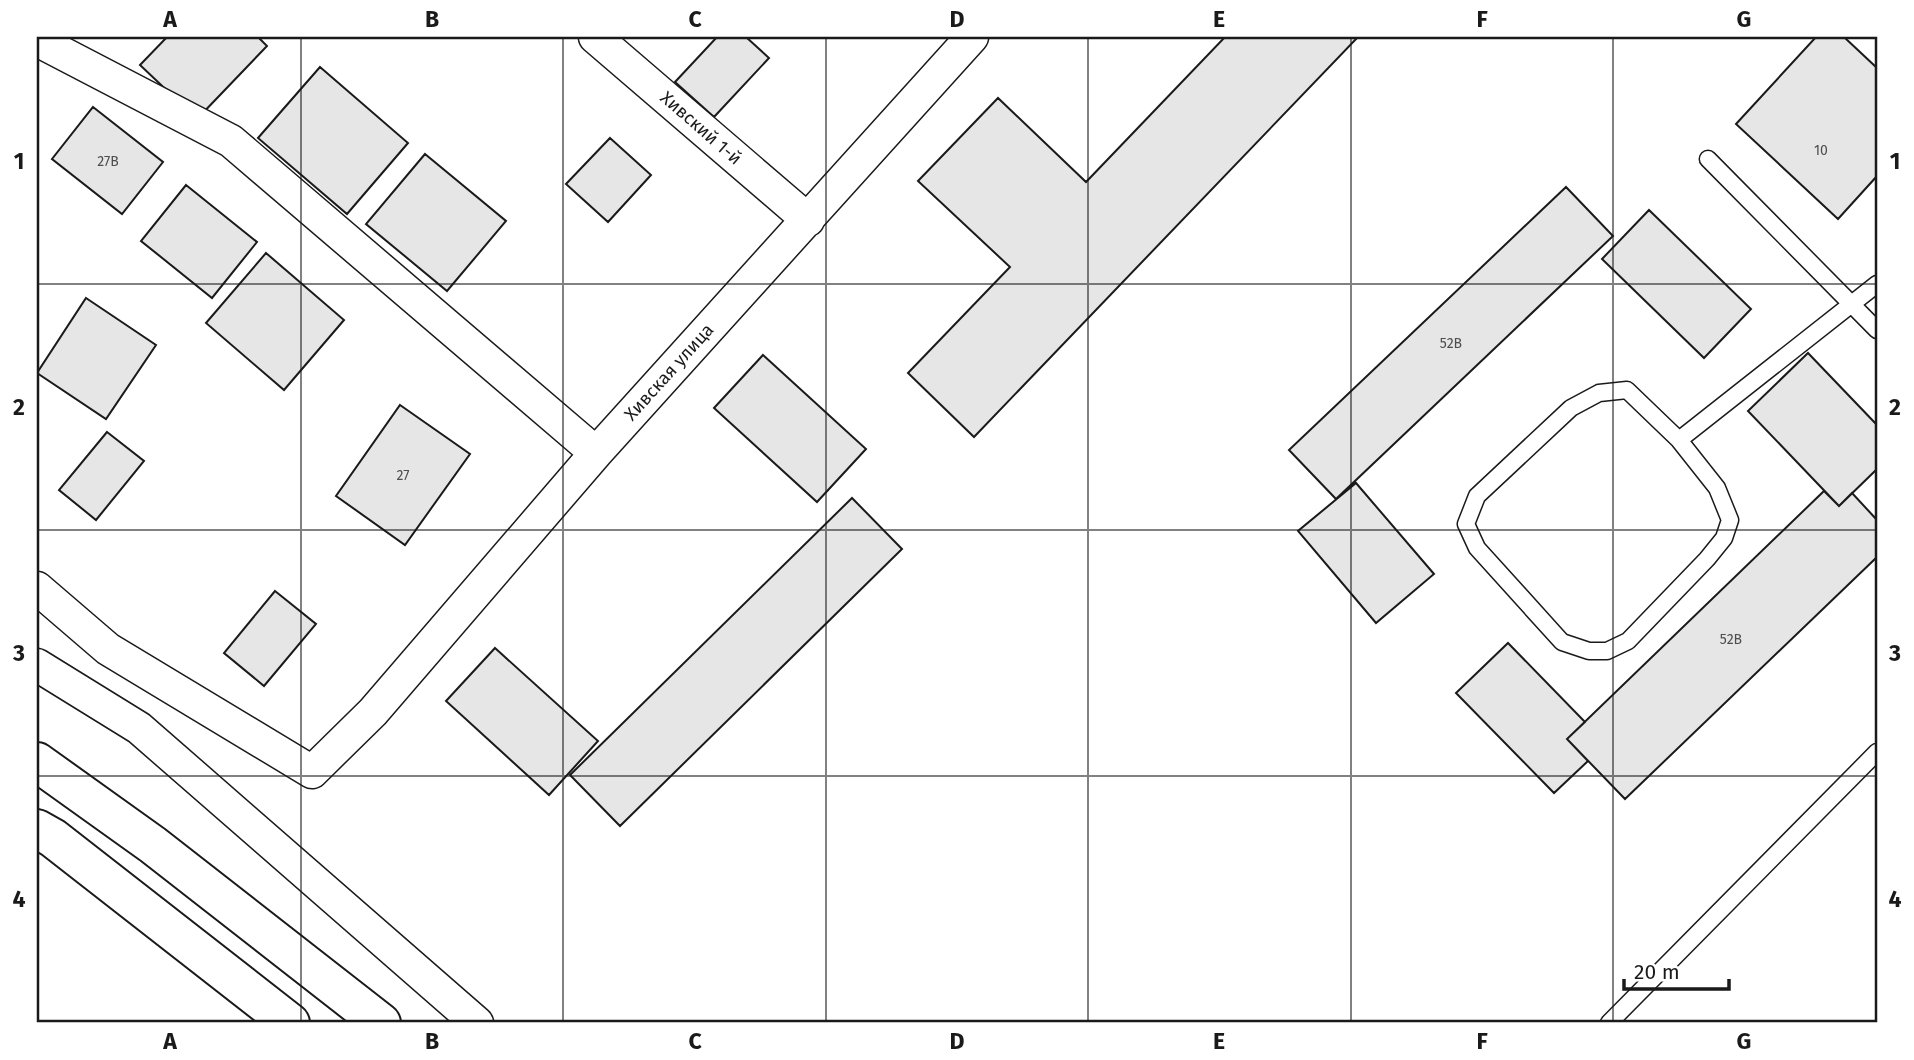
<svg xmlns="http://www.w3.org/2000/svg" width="1914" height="1060" font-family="'Fira Sans',sans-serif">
  <rect width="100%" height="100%" fill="#fff"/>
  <!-- building -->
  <path fill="#e6e6e6" stroke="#1a1a1a" stroke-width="2" d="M167,37H258L267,46L197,119L140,65Z
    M717,37H746L769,58L714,117L675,82Z
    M1225,37H1358L974,437L908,373L1010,267L918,181L998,98L1086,182Z
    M1816,37H1844L1877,68V176L1838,219L1736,124Z
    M320,67L408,143L347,214L258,138Z
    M93,107L163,162L122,214L52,159Z
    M610,138L651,175L608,222L566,184Z
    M425,154L506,221L447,291L366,224Z
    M186,185L257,242L212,298L141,241Z
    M1566,187L1613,236L1336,499L1289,450Z
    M1649,210L1751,309L1704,358L1602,259Z
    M266,253L344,320L284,390L206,323Z
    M86,298L156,345L106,419L37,373Z
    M1808,353L1877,425V469L1839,506L1748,411Z
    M763,355L866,449L817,502L714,408Z
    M400,405L470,454L405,545L336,496Z
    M107,432L144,461L96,520L59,490Z
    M1356,483L1434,574L1376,623L1298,531Z
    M1824,491L1839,506L1852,493L1877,520V557L1625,799L1567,739Z
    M852,498L902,549L620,826L570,775Z
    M275,591L316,624L264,686L224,653Z
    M1508,643L1585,722L1567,739L1588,761L1554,793L1456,693Z
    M495,648L598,741L549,795L446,701Z"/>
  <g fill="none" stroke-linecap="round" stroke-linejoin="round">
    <defs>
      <path id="service" d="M1708,159L1877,330
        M1627,390L1679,440L1717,488L1730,520L1724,538L1707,559L1628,641L1607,651H1589L1562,642L1477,548L1466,524L1477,496L1571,408L1599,393Z
        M1679,440L1877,284
        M1609,1023L1877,752"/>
      <path id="minor" d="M595,37L808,220
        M37,40L231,141L596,453
        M37,588L108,649L312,772L373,712L596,453L972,37
        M37,665L139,728L477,1023"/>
      <path id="primary" d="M37,762L153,845L381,1023
        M37,829L53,838L290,1023"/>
    </defs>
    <!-- service casing -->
    <use href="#service" stroke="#1a1a1a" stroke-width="19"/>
    <!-- minor casing -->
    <use href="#minor" stroke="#1a1a1a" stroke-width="35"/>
    <!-- primary casing -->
    <use href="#primary" stroke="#1a1a1a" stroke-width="42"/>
    <!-- service -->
    <use href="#service" stroke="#fff" stroke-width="16"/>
    <!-- minor -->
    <use href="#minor" stroke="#fff" stroke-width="32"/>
    <!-- primary -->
    <use href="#primary" stroke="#fff" stroke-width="38"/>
  </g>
  <!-- grid -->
  <path fill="none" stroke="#1a1a1a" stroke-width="2" stroke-opacity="0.55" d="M301,37V1023M563,37V1023M826,37V1023M1088,37V1023M1351,37V1023M1613,37V1023M37,284H1877M37,530H1877M37,776H1877"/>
  <g text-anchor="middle" stroke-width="5" stroke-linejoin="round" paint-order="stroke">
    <!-- number labels -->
    <g font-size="14" fill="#4d4d4d">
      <text x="1821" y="155">10</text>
      <text x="108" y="166">27В</text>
      <text x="1451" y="348">52В</text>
      <text x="403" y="480">27</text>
      <text x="1731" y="644">52В</text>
    </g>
    <!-- street labels -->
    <g font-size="18" fill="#1a1a1a" stroke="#fff">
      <text transform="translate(701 128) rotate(41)" y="6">Хивский 1-й</text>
      <text transform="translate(669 372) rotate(-48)" y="6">Хивская улица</text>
    </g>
  </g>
  <!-- border -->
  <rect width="1914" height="1060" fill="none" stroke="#ffffff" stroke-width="77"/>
  <!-- scale -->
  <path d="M1624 979v10h105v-10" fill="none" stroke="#1a1a1a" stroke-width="3.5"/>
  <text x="1634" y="979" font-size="21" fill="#1a1a1a" stroke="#ffffff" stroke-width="5" paint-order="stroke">20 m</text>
  <rect x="38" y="38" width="1838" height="983" fill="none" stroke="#1a1a1a" stroke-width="2.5"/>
  <g font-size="23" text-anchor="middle" font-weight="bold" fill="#1a1a1a">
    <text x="170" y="27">A</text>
    <text x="432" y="27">B</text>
    <text x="695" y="27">C</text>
    <text x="957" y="27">D</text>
    <text x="1219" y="27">E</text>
    <text x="1482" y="27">F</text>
    <text x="1744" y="27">G</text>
    <text x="19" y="169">1</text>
    <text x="1895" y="169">1</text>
    <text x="19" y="415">2</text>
    <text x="1895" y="415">2</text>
    <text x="19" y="661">3</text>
    <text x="1895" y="661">3</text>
    <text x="19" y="907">4</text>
    <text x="1895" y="907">4</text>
    <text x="170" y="1049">A</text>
    <text x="432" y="1049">B</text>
    <text x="695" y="1049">C</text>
    <text x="957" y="1049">D</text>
    <text x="1219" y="1049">E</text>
    <text x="1482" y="1049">F</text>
    <text x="1744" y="1049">G</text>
  </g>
</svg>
